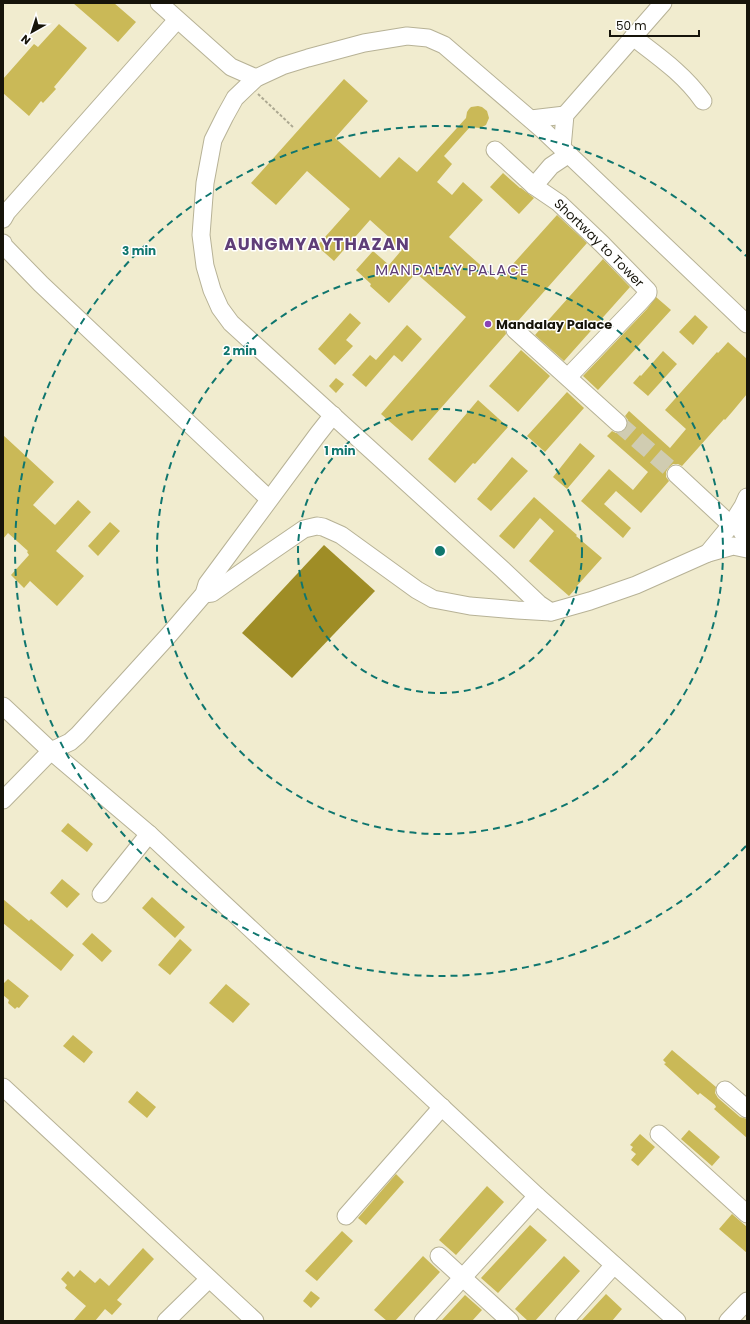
<svg xmlns="http://www.w3.org/2000/svg" width="750" height="1324" font-family="Poppins,sans-serif">
  <rect width="100%" height="100%" fill="#f1eccf"/>
  <!-- water -->
  <path fill="#9f8d26" d="M324,545L375,591L292,678L242,633Z"/>
  <!-- building -->
  <path fill="#cab957" d="M73,3H114L136,22L118,42Z
    M59,24L87,48L54,87L56,89L43,103L41,101L29,116L3,93V79L34,44L38,47Z
    M344,79L368,101L335,138L380,178L399,157L417,172L466,118L467,112L469,109L471,107L478,106L482,107L487,111L489,118L486,125L480,128L470,127L444,156L452,164L437,182L452,195L463,182L483,200L449,237L497,280L502,273L504,274L557,215L587,243L518,321L512,320L507,324L505,328L506,334L412,441L381,414L466,317L416,273L389,303L370,286L371,284L356,270L373,251L389,265L400,252L389,242L391,239L370,220L334,261L317,246L350,209L307,171L276,205L251,183Z
    M503,173L520,188H521L534,198L519,214L490,187Z
    M603,259L630,287L564,361L535,335Z
    M656,297L671,310L598,390L583,376L647,309Z
    M350,313L361,323L346,340L353,346L335,365L318,349Z
    M695,315L708,327L693,345L679,332Z
    M407,325L422,339L402,362L394,355L366,387L352,375L370,355L376,360Z
    M728,342L747,359V394L732,412L725,420L724,419L682,466L678,464H673L668,468L666,472V477L669,481L641,513L616,491L604,504L631,528L623,538L581,501L609,469L633,490L648,472L607,436L612,431L616,433H621L626,429L628,425V420L625,416L629,411L670,448L686,429L665,410L717,352L718,353Z
    M521,350L550,376L518,412L489,386Z
    M663,351L677,364L648,396L633,383L640,375L641,376Z
    M336,378L344,384L336,393L329,386Z
    M567,392L584,408L545,452L527,436Z
    M478,400L508,427L475,464L473,463L455,483L428,459Z
    M3,435L54,482L33,505L55,525L78,500L91,512L56,551L84,576L57,606L30,581L24,588L11,575L29,555L27,552L28,551L8,533L3,539Z
    M580,443L595,456L567,489L553,477Z
    M512,457L528,471L491,511L477,499Z
    M534,497L577,535L576,536L602,558L576,587H577L569,596L529,561L554,531L540,518L514,549L499,536Z
    M110,522L120,531L98,556L88,546Z
    M68,823L93,844L87,852L61,831Z
    M62,879L80,894L67,908L50,893Z
    M152,897L185,927L175,938L142,908Z
    M3,899L29,921L31,919L74,955L61,971L3,923Z
    M92,933L112,951L102,962L82,944Z
    M180,939L192,950L170,975L158,965Z
    M8,979L29,996L19,1008L17,1007L15,1009L8,1003L9,1000L3,995V984Z
    M226,984L250,1004L233,1023L209,1003Z
    M73,1035L93,1052L84,1063L63,1046Z
    M672,1050L716,1087L715,1093L718,1098L740,1117L747,1119V1138L714,1109L716,1107L715,1105L700,1093L698,1095L664,1064L666,1063L663,1060Z
    M137,1091L156,1107L147,1118L128,1102Z
    M689,1130L720,1157L712,1166L681,1139Z
    M640,1134L655,1147L638,1166L631,1160L636,1154L631,1150L633,1147L630,1145Z
    M396,1174L404,1182L366,1225L358,1218Z
    M487,1186L504,1202L456,1255L439,1240Z
    M732,1214L747,1227V1253L719,1229Z
    M530,1225L547,1240L498,1293L481,1278Z
    M342,1231L353,1241L317,1281L305,1271Z
    M143,1248L154,1259L117,1300L122,1304L112,1315L105,1309L95,1321H73L86,1306L65,1288L67,1285L61,1279L68,1271L74,1277L80,1270L95,1283L100,1278L109,1286Z
    M423,1256L440,1272L395,1321H387L374,1310Z
    M564,1256L580,1271L535,1321H528L515,1309Z
    M311,1291L320,1298L311,1308L303,1301Z
    M606,1294L622,1309L612,1321H581Z
    M465,1295L482,1310L472,1321H441Z"/>
  <g fill="none" stroke-linecap="round" stroke-linejoin="round">
    <!-- minor-tunnel -->
    <path stroke="#d0ccb1" stroke-width="17" stroke-dasharray="17 8" stroke-linecap="butt" d="M618,423L676,474"/>
    <defs>
      <g id="minor">
        <path d="M159,3L231,67L256,78"/>
        <path d="M633,37C659,57 684,74 703,101"/>
        <path d="M531,119L565,115"/>
        <path d="M562,148L565,115L663,3"/>
        <path id="s1" d="M495,150L534,186L559,203L602,244L648,291V293L640,302L568,377"/>
        <path d="M534,186L551,166L569,154"/>
        <path d="M3,219L7,212L177,20"/>
        <path d="M3,243L4,246L41,284L269,499"/>
        <path d="M747,324L543,130L444,45L428,38L407,36L364,43L308,58L282,66L256,78L235,98L225,116L213,140L205,183L201,235L205,266L212,290L220,308L231,323L502,569L539,604L551,612L590,601L636,585L708,553L731,525L743,506L747,497"/>
        <path d="M515,330L618,423"/>
        <path d="M676,474L731,525"/>
        <path d="M740,512L742,532L747,540"/>
        <path d="M708,553L733,546L747,549"/>
        <path d="M204,594L212,593L269,553L304,529L317,526L323,527L341,535L417,590L433,599L470,606L517,610L551,612"/>
        <path d="M3,706L51,751L149,834L537,1196L677,1321"/>
        <path d="M3,800L51,751L70,742L78,735L168,636L204,594L207,584L227,557L318,434L333,415"/>
        <path d="M101,894L149,834"/>
        <path d="M3,1087L255,1321"/>
        <path d="M725,1090L747,1109"/>
        <path d="M659,1134L747,1214"/>
        <path d="M346,1216L442,1107"/>
        <path d="M439,1256L510,1321"/>
        <path d="M166,1321L209,1279"/>
        <path d="M423,1321L537,1196"/>
        <path d="M564,1321L614,1265"/>
        <path d="M728,1321L747,1301"/>
      </g>
    </defs>
    <!-- minor casing -->
    <use href="#minor" stroke="#b7b296" stroke-width="19"/>
    <!-- path -->
    <path stroke="#aca891" stroke-width="2" stroke-dasharray="3 2" stroke-linecap="butt" d="M258,94L293,127"/>
    <!-- minor -->
    <use href="#minor" stroke="#fff" stroke-width="17"/>
  </g>
  <!-- distance rings -->
  <g fill="none" stroke="#0f766e" stroke-width="2" stroke-dasharray="7 5">
    <circle cx="440" cy="551" r="142"/>
    <circle cx="440" cy="551" r="283"/>
    <path d="M746 846A425 425 0 1 1 746 256"/>
  </g>
  <!-- markers -->
  <circle fill="#8943b7" stroke="#fff" stroke-width="1.5" cx="488" cy="324" r="4"/>
  <g text-anchor="middle" stroke-width="3" stroke-linejoin="round" paint-order="stroke">
    <!-- street labels -->
    <g font-size="13" fill="#16140a" stroke="#fff">
      <text dy="5" stroke="none"><textPath href="#s1" startOffset="140">Shortway to Tower</textPath></text>
    </g>
    <!-- poi labels -->
    <g font-size="13" font-weight="bold" fill="#16140a" stroke="#fff" text-anchor="start">
      <text x="496" y="329">Mandalay Palace</text>
    </g>
    <!-- quarter labels -->
    <g font-size="15" letter-spacing="1" fill="#5f3e78" stroke="#fff">
      <text x="452" y="275">MANDALAY PALACE</text>
    </g>
    <!-- district labels -->
    <g font-size="17" font-weight="bold" letter-spacing="1" fill="#5f3e78" stroke="#fff">
      <text x="317" y="250">AUNGMYAYTHAZAN</text>
    </g>
  </g>
  <circle cx="440" cy="551" r="6" fill="#0f766e" stroke="#fff" stroke-width="2"/>
  <g font-size="12" text-anchor="middle" font-weight="bold" fill="#0f766e" stroke="#fff" stroke-width="3" stroke-linejoin="round" paint-order="stroke">
    <text x="139" y="255">3 min</text>
    <text x="240" y="355">2 min</text>
    <text x="340" y="455">1 min</text>
  </g>
  <!-- border -->
  <rect width="750" height="1324" fill="none" stroke="#16140a" stroke-width="8"/>
  <!-- north arrow -->
  <g transform="translate(32 32) rotate(219)" stroke="#ffffff" stroke-width="3" paint-order="stroke">
  <path d="M0-3L7 15L0 10L-7 15Z" fill="#16140a"/>
  <text y="-6" font-size="11" font-weight="bold" text-anchor="middle" fill="#16140a">N</text>
  </g>
  <!-- scale -->
  <path d="M610 30v6h89v-6" fill="none" stroke="#16140a" stroke-width="2"/>
  <text x="616" y="30" font-size="12" fill="#16140a" stroke="#ffffff" stroke-width="3" paint-order="stroke">50 m</text>
</svg>
